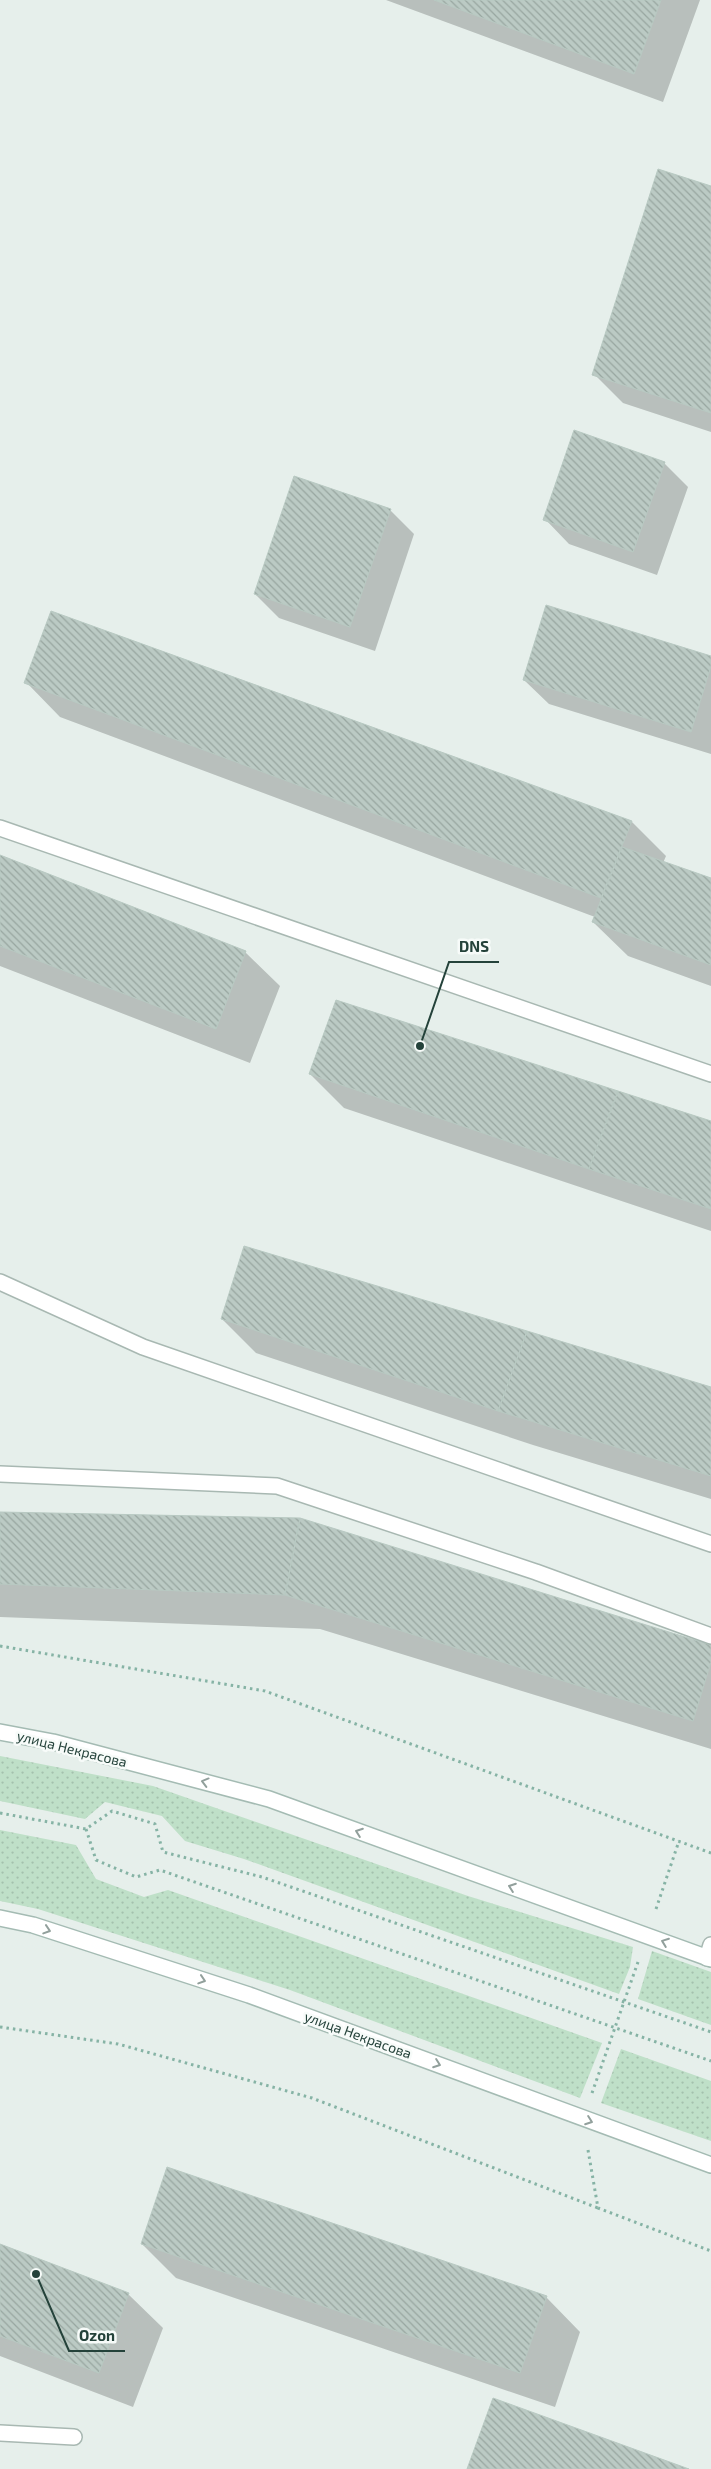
<svg xmlns="http://www.w3.org/2000/svg" width="711" height="2469" font-family="'Exo 2',sans-serif">
  <defs>
    <pattern id="green-dots" width="8" height="8" patternUnits="userSpaceOnUse" patternTransform="scale(1.25)"><rect width="8" height="8" fill="#bfe0c8"/><path d="M2 2h.1M6 6h.1" fill="none" stroke="#a4c1ad" stroke-width="1.8" stroke-linecap="round"/></pattern>
    <pattern id="building-back-hatch" width="6" height="6" patternUnits="userSpaceOnUse" patternTransform="scale(1.25)"><rect width="6" height="6" fill="#bbcac4"/><path d="M-1 5l2 2M0 0l6 6M5-1l2 2" fill="none" stroke="#98a6a0"/></pattern>
  </defs>
  <rect width="100%" height="100%" fill="#e6efeb"/>
  <!-- green -->
  <path fill="url(#green-dots)" d="M0,1756L153,1786L468,1896L633,1947L630,1967L619,1994L244,1859L185,1841L162,1816L105,1802L85,1819L0,1801Z
    M0,1830L76,1845L96,1879L144,1897L168,1890L602,2043L580,2098L290,1990L38,1909L0,1901Z
    M652,1951L711,1972V2025L638,1999Z
    M621,2049L711,2081V2141L601,2103Z"/>
  <!-- shadow -->
  <path fill="#0003" d="M386,0H700L663,102Z
    M711,187V432L623,403L594,374Z
    M664,463L688,487L657,575L569,544L545,519Z
    M390,510L414,534L375,651L279,618L255,594Z
    M711,658V754L549,704L524,680Z
    M26,682L632,822L666,856L663,863L711,880V986L628,956L593,922L595,917L60,717Z
    M0,857L245,952L280,986L250,1063L0,966Z
    M310,1074L711,1124V1231L344,1108Z
    M222,1319L711,1388V1499L533,1445L256,1353Z
    M0,1513L711,1647V1749L320,1629L0,1617Z
    M142,2244L546,2297L580,2332L555,2407L176,2278Z
    M0,2245L128,2294L163,2328L133,2407L0,2356Z"/>
  <!-- building -->
  <path fill="url(#building-back-hatch)" stroke="#b8c9c2" d="M434,0H661L634,74Z
    M658,169L711,186V413L592,375Z
    M574,430L665,462L633,552L543,520Z
    M294,476L391,509L350,627L254,594Z
    M546,605L711,656V666L691,732L523,680Z
    M51,611L632,821L601,898L24,683Z
    M622,847L711,878V965L592,922Z
    M0,855L246,951L216,1029L0,946Z
    M336,1000L618,1091L589,1169L309,1074Z
    M618,1091L711,1121V1209L589,1169Z
    M244,1246L527,1331L498,1411L221,1319Z
    M527,1331L711,1387V1476L498,1411Z
    M0,1512L300,1518L285,1595L0,1584Z
    M300,1518L711,1645V1662L693,1721L285,1595Z
    M167,2167L547,2296L520,2373L141,2244Z
    M0,2244L129,2293L99,2373L0,2336Z
    M493,2398L689,2469H467Z"/>
  <g fill="none" stroke-linecap="round" stroke-linejoin="round">
    <defs>
      <path id="lane" d="M0,828L711,1074
        M0,1282L143,1347L711,1544
        M0,1474L277,1486L536,1572L711,1636
        M707,1958L711,1945
        M0,2433L74,2437"/>
      <path id="secondary" d="M0,1732L53,1742L269,1799L711,1959
        M0,1918L33,1925L249,1995L711,2165"/>
    </defs>
    <!-- lane casing -->
    <use href="#lane" stroke="#a8b8b2" stroke-width="18"/>
    <!-- secondary casing -->
    <use href="#secondary" stroke="#a4bbb3" stroke-width="18"/>
    <!-- path -->
    <path stroke="#86b3a5" stroke-width="3" stroke-dasharray="2.5 4" stroke-linecap="butt" d="M0,1646L265,1691L711,1853
      M0,1813L86,1829L112,1811L155,1824L163,1852L262,1877L711,2032
      M86,1829L96,1860L136,1877L160,1870L711,2061
      M656,1909L679,1841
      M0,2027L118,2044L312,2098L598,2208
      M592,2093L638,1962
      M588,2150L598,2208L711,2251"/>
    <!-- lane -->
    <use href="#lane" stroke="#fff" stroke-width="15"/>
    <!-- secondary -->
    <use href="#secondary" stroke="#fff" stroke-width="15"/>
  </g>
  <!-- one-way arrows -->
  <defs><path id="oneway-chevron" d="M-2-3.5L2.5 0L-2 3.5" fill="none" stroke-width="1.6" stroke-linecap="round" stroke-linejoin="round" transform="scale(1.25)"/></defs>
  <g stroke="#92a09c">
    <use href="#oneway-chevron" transform="translate(205 1782) rotate(-165)"/>
    <use href="#oneway-chevron" transform="translate(359 1832) rotate(-160)"/>
    <use href="#oneway-chevron" transform="translate(512 1887) rotate(-160)"/>
    <use href="#oneway-chevron" transform="translate(47 1930) rotate(18)"/>
    <use href="#oneway-chevron" transform="translate(665 1942) rotate(-159)"/>
    <use href="#oneway-chevron" transform="translate(202 1980) rotate(18)"/>
    <use href="#oneway-chevron" transform="translate(437 2064) rotate(20)"/>
    <use href="#oneway-chevron" transform="translate(589 2121) rotate(20)"/>
  </g>
  <g text-anchor="middle" stroke-width="5" stroke-linejoin="round" paint-order="stroke">
    <!-- street labels -->
    <g font-size="14" fill="#24423a" stroke="#f7fbf9">
      <text transform="translate(72 1749) rotate(14)" y="5">улица Некрасова</text>
      <text transform="translate(358 2035) rotate(20)" y="5">улица Некрасова</text>
    </g>
  </g>
  <!-- callouts -->
  <path fill="none" stroke="#24423a" stroke-width="2" d="M420 1046L449 962H499M36 2274L69 2351H125"/>
  <g fill="#24423a" stroke="#f7fbf9" stroke-width="2">
    <circle cx="420" cy="1046" r="5"/>
    <circle cx="36" cy="2274" r="5"/>
  </g>
  <g font-size="15" text-anchor="middle" font-weight="bold" fill="#24423a" stroke="#f7fbf9" stroke-width="5" stroke-linejoin="round" paint-order="stroke">
    <text x="474" y="952">DNS</text>
    <text x="97" y="2341">Ozon</text>
  </g>
</svg>
